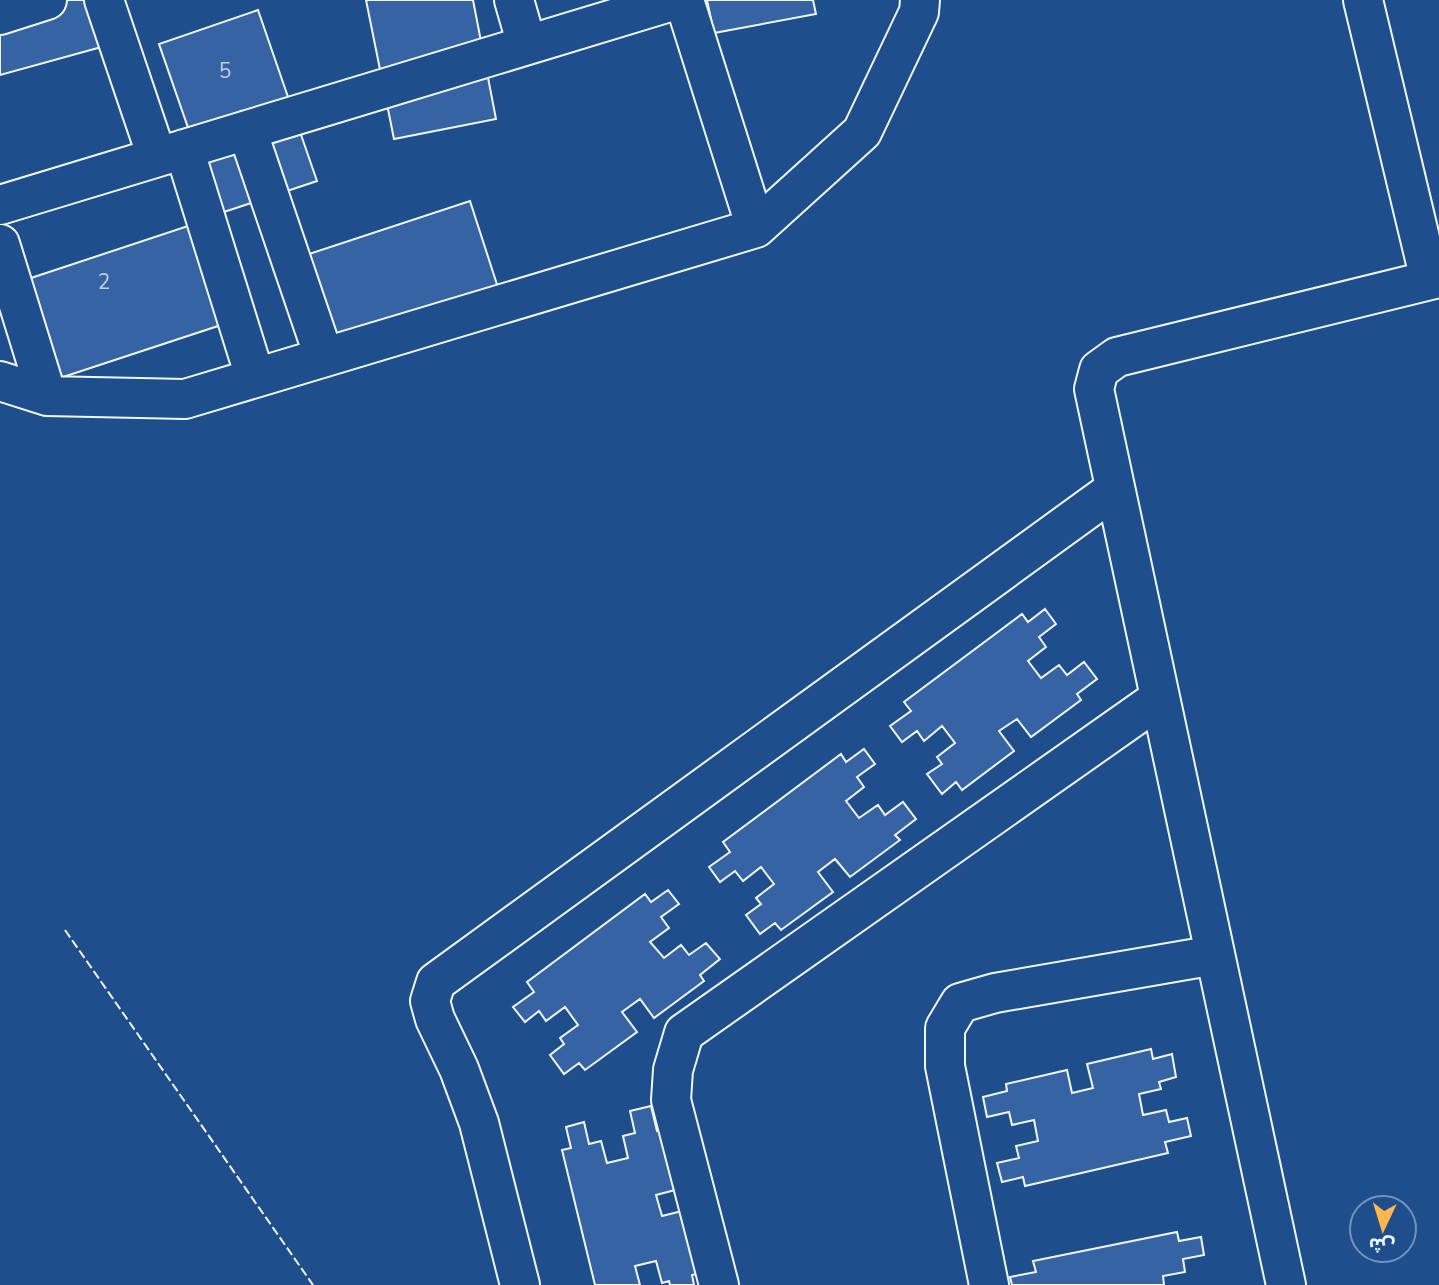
<svg xmlns="http://www.w3.org/2000/svg" width="1439" height="1285" font-family="'Nunito Sans','Noto Sans Arabic',sans-serif">
	<style>
		.building { fill: #3563a3; stroke: #f2f6ff; stroke-width: 2 }
		.lines { fill: none; stroke-linecap: round; stroke-linejoin: round }
		.minor-casing { stroke: #f2f6ff; stroke-width: 42 }
		.minor { stroke: #1f4e8c; stroke-width: 38 }
		.fence { stroke: #f2f6ff; stroke-width: 2; stroke-dasharray: 9 3.5; stroke-linecap: butt }
		.labels { text-anchor: middle; stroke-width: 5; stroke-linejoin: round; paint-order: stroke }
		.number-label { font-size: 21px; fill: #c3d1e8 }
	</style>
	<rect width="100%" height="100%" fill="#1f4e8c"/>
	<path class="building" d="M0 0H121L134 38 0 75Z
		M366 0H473L496 119 394 139Z
		M707 0H813L816 14 714 33Z
		M258 10 317 181 218 214 159 44Z
		M470 201 502 300 330 356 297 258Z
		M188 226 221 325 48 382 16 283Z
		M1045 609 1056 624 1039 637 1046 647 1028 661 1041 678 1059 665 1067 675 1084 662 1097 679 1077 694 1081 700 1031 737 1017 719 999 731 1014 751 962 790 956 782 942 794 927 774 942 764 937 757 955 743 942 726 924 741 917 731 902 742 890 726 911 711 904 702 1022 614 1028 622Z
		M864 749 875 764 857 777 864 787 846 801 859 818 878 805 885 815 903 802 916 819 895 835 900 840 850 877 835 859 818 872 833 892 781 930 775 923 760 934 746 915 761 904 756 898 774 884 761 867 743 881 735 871 720 882 709 867 730 852 723 842 841 754 846 762Z
		M668 890 679 904 661 917 669 928 650 942 664 958 681 945 689 955 706 943 720 959 700 975 704 981 654 1018 640 999 622 1012 637 1032 585 1070 579 1063 564 1074 550 1055 564 1044 560 1038 578 1025 565 1007 546 1021 539 1011 525 1022 513 1007 534 992 527 982 645 894 651 902Z
		M1151 1049 1153 1059 1172 1054 1176 1077 1159 1082 1161 1089 1139 1094 1143 1115 1166 1110 1169 1122 1187 1118 1191 1136 1165 1142 1168 1153 1025 1186 1023 1177 1002 1182 997 1163 1019 1158 1016 1146 1038 1141 1034 1120 1012 1125 1009 1112 987 1117 983 1097 1007 1091 1006 1084 1067 1070 1072 1093 1093 1088 1087 1064Z
		M651 1106 657 1131 664 1129 679 1189 656 1195 662 1216 686 1210 702 1273 692 1275 694 1285H670L669 1281 662 1283 656 1261 635 1266 640 1285H595L562 1150 571 1148 566 1127 584 1122 589 1144 601 1141 607 1163 628 1158 623 1136 635 1133 630 1111Z
		M1177 1232 1179 1241 1201 1237 1204 1255 1183 1259 1185 1272 1163 1276 1164 1285H1012L1010 1277 1036 1272 1033 1261Z"/>
	<g class="lines">
		<defs>
			<path id="minor" d="M104 0 157 157
				M514 0 527 45
				M684 0 756 228
				M1363 0 1430 280
				M0 15 47 0
				M247 130 324 357
				M184 149 255 377
				M0 205 676 0
				M0 244 47 396
				M0 381 47 396 185 399 756 228 862 132 919 12 920 0
				M520 1285 479 1123 459 1069 435 1019 430 1001 436 982 1115 489
				M719 1285 671 1100 673 1070 684 1033 1160 698
				M989 1285 945 1066V1028L960 1003 995 993 1215 955
				M1286 1285 1094 389 1099 370 1117 357 1439 278"/>
		</defs>
		<use href="#minor" class="minor-casing"/>
		<use href="#minor" class="minor"/>
		<path class="fence" d="M65 930 313 1285"/>
	</g>
	<g class="labels">
		<g class="number-label">
			<text x="225" y="78">5</text>
			<text x="104" y="289">2</text>
		</g>
	</g>
	<g transform="translate(1383 1229) rotate(184)"><circle r="33" fill="#1f4e8c" stroke="#7391ba" stroke-width="2"/>
	<path d="M0-5L12 26L0 18L-12 26Z" fill="#ffb74d"/>
	<text y="-10" font-size="19" font-weight="bold" text-anchor="middle" fill="#f2f6ff">ش</text>
	</g>
</svg>
